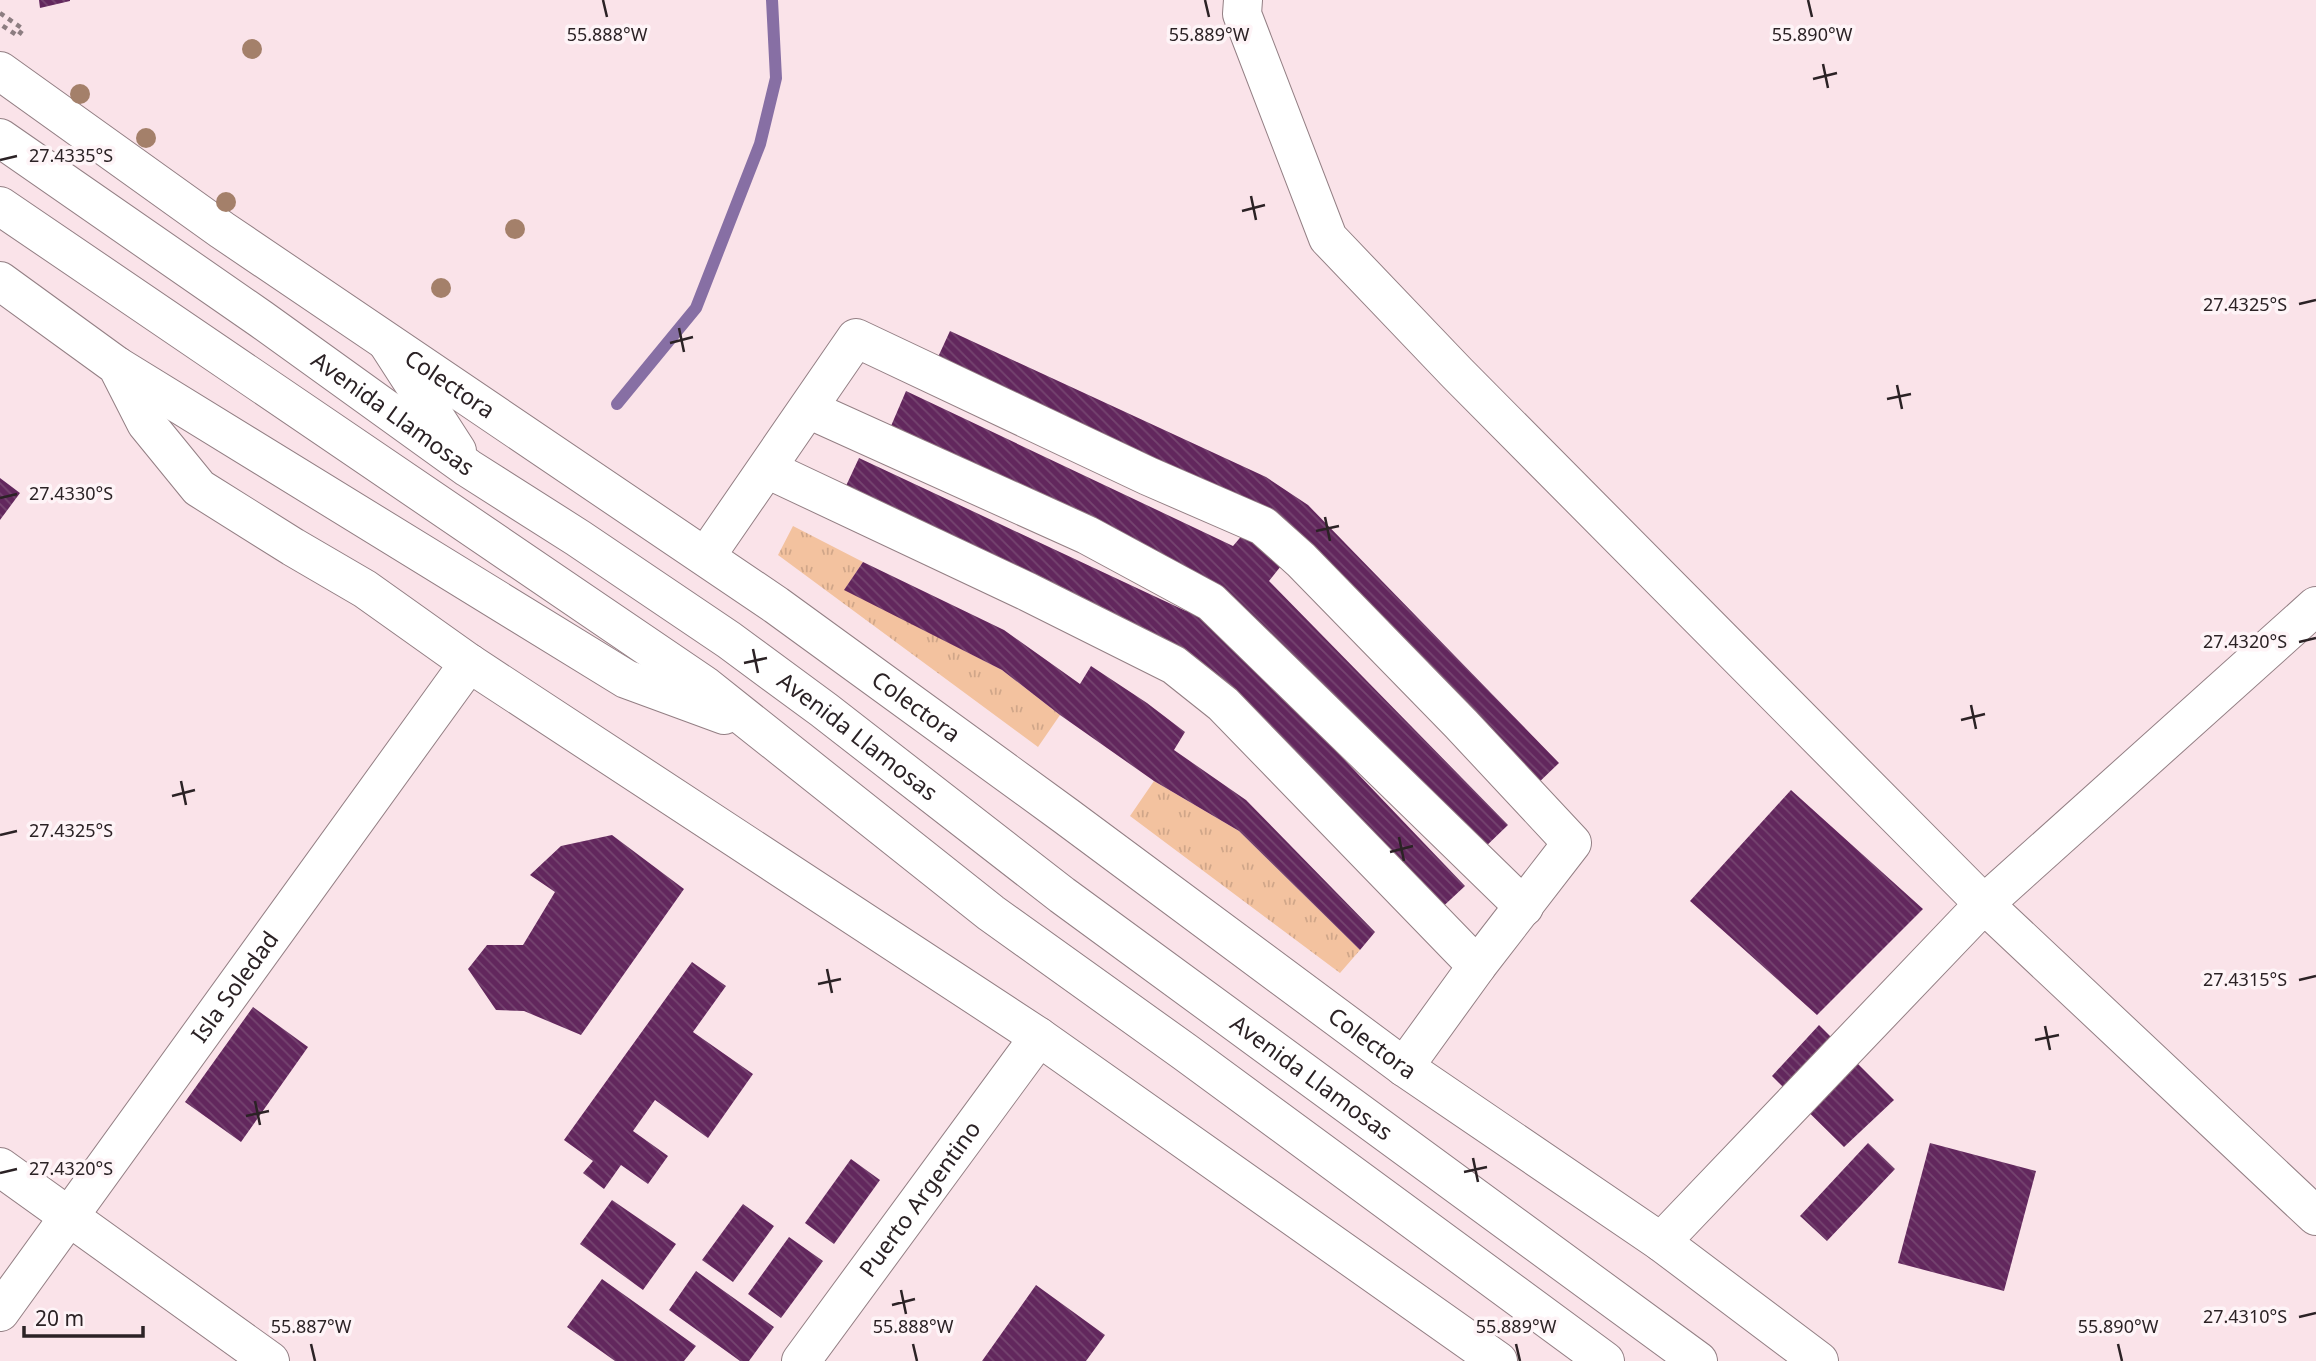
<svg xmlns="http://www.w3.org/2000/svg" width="2316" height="1361" font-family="'Noto Sans',sans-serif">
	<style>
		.grass { fill: url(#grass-tufts) }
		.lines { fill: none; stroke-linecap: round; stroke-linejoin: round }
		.stream { stroke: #876fa4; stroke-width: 12 }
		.building { fill: url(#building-back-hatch) }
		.minor-casing { stroke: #937f84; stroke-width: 40 }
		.highway-casing { stroke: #937f84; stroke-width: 40 }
		.path { stroke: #8c7d81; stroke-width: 4.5; stroke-dasharray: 5 5; stroke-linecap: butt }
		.minor { stroke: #fff; stroke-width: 38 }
		.highway { stroke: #fff; stroke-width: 38 }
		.tree { fill: #a4806a }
		.ticks { fill: none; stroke: #2b2225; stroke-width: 2.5 }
		.labels { text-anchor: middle; stroke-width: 7; stroke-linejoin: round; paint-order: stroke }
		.street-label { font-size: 23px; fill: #2b2225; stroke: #fef4f7 }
		.ticks-label { font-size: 18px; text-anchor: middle; fill: #2b2225; stroke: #fef4f7; stroke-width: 7; stroke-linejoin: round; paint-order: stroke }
	</style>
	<defs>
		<pattern id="grass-tufts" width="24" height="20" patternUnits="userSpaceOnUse" patternTransform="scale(1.75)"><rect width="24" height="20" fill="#f3c29f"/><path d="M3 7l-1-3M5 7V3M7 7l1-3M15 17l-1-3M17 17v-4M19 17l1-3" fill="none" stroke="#d0a689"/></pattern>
		<pattern id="building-back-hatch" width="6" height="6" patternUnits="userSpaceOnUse" patternTransform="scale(1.75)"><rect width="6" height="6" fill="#62275d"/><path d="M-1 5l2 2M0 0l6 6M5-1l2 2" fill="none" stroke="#754570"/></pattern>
	</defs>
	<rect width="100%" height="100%" fill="#fae3e9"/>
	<path class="grass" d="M793 526 863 562 845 589 1002 670 1060 715 1038 747 778 555Z
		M1154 781 1239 831 1360 950 1340 973 1130 816Z"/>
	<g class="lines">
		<path class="stream" d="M617 404 696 308 760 144 776 78 772 0"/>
	</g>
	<path class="building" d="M39 0H70V1L40 8Z
		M950 331 1266 477 1308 505 1559 763 1533 788 1296 547 1269 581 1508 825 1482 850 1229 639 1465 886 1436 913 1203 672 845 488 859 458 1186 611 1208 582 891 426 906 391 1233 546 1256 519 938 357Z
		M0 478 20 493 0 520Z
		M863 562 1004 630 1080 684 1091 666 1147 703 1185 732 1174 750 1246 800 1375 932 1360 950 1239 831 1154 781 1060 715 1002 670 844 590Z
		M1791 790 1923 909 1817 1015 1690 901Z
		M612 835 684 889 581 1035 524 1011 496 1010 468 969 487 945H523L555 892 530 875 561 846Z
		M692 962 726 986 693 1032 753 1074 708 1138 655 1100 633 1131 668 1156 648 1184 621 1165 604 1189 583 1173 593 1161 564 1140Z
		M253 1007 308 1047 241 1142 185 1102Z
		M1819 1025 1894 1100 1844 1147 1772 1076Z
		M1868 1143 1895 1169 1827 1241 1800 1216Z
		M1930 1143 2036 1171 2004 1291 1898 1263Z
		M851 1159 880 1180 834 1244 805 1223Z
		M612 1200 676 1244 643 1290 580 1244Z
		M743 1204 774 1226 733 1282 702 1260Z
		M789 1237 823 1261 781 1318 748 1294Z
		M696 1271 774 1327 749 1361H740L669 1310Z
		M602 1279 696 1346 684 1361H615L567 1327Z
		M1036 1285 1105 1335 1086 1361H982Z"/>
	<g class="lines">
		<defs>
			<g id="minor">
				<path d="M1243 0 1242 14 1328 238 1457 373 1984 904 2316 606"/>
				<path id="s1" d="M0 71 222 230 776 605 1066 816 1404 1067 1661 1242 1819 1361"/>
				<path d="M0 281 117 366 146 423 199 488 293 547 365 589 469 663 1039 1037 1498 1361"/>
				<path d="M808 409 1087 535 1211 602 1524 907"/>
				<path d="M767 469 1028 592 1174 665 1223 704 1477 966"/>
				<path d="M706 556 856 338 1148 476 1263 526 1301 560 1461 724 1572 843 1477 966 1404 1067"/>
				<path d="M0 1167 270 1361"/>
				<path d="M1661 1242 1984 904 2316 1216"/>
				<path id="s2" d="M0 1312 469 663"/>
				<path id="s3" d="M801 1361 1039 1037"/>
			</g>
			<g id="highway">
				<path id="s4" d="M0 138 261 319 468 468 578 538 729 640 824 710 1062 895 1698 1361"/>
				<path d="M0 206 704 685 991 913 1185 1052 1605 1361"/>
				<path d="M388 344 457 451"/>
				<path d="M117 366 626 679 724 715"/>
			</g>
		</defs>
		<use href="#minor" class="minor-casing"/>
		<use href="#highway" class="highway-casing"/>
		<path class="path" d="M0 13 23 29 18 36 0 24"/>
		<use href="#minor" class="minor"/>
		<use href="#highway" class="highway"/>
	</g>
	<g class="tree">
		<circle cx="252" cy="49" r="10"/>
		<circle cx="80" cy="94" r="10"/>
		<circle cx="146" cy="138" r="10"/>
		<circle cx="226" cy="202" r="10"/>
		<circle cx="515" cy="229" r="10"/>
		<circle cx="441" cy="288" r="10"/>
	</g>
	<path class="ticks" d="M603 0 607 17M1205 0 1209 17M1808 0 1812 17M1823 64 1828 88M1813 79 1837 73M0 160 17 156M1251 196 1256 220M1242 211 1265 205M2299 304 2316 300M679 328 684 352M670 343 693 337M1897 385 1902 409M1887 399 1911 394M0 498 17 494M1325 517 1330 541M1316 531 1339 526M2299 642 2316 638M753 649 758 673M744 663 767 658M1971 705 1976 729M1961 720 1985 714M181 781 186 805M172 796 195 790M0 835 17 831M1399 837 1404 861M1390 852 1413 846M827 969 832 993M2299 980 2316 976M818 984 841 979M2045 1026 2050 1050M2035 1040 2059 1035M255 1101 260 1125M246 1116 269 1111M1473 1158 1478 1182M1464 1172 1487 1167M0 1173 17 1169M901 1290 906 1314M892 1305 915 1299M2299 1317 2316 1313M311 1344 315 1361M913 1344 917 1361M1516 1344 1520 1361M2118 1344 2122 1361"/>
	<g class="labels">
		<g class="street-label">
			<text dy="8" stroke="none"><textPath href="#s1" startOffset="548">Colectora</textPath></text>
			<text dy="8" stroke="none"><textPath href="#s4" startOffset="480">Avenida Llamosas</textPath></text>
			<text dy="8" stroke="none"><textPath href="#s1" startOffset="1115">Colectora</textPath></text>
			<text dy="8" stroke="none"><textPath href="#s4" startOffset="1046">Avenida Llamosas</textPath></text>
			<text dy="8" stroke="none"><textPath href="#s2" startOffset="401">Isla Soledad</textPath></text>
			<text dy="8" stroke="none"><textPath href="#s1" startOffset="1682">Colectora</textPath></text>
			<text dy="8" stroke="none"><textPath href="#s4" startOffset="1614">Avenida Llamosas</textPath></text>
			<text dy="8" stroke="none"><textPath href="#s3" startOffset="201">Puerto Argentino</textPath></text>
		</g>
	</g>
	<g class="ticks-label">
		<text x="607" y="41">55.888°W</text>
		<text x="1209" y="41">55.889°W</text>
		<text x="1812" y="41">55.890°W</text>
		<text x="71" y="162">27.4335°S</text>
		<text x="2245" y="311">27.4325°S</text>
		<text x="71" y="500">27.4330°S</text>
		<text x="2245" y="648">27.4320°S</text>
		<text x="71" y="837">27.4325°S</text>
		<text x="2245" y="986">27.4315°S</text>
		<text x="71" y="1175">27.4320°S</text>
		<text x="2245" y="1323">27.4310°S</text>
		<text x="311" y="1333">55.887°W</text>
		<text x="913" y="1333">55.888°W</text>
		<text x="1516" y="1333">55.889°W</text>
		<text x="2118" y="1333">55.890°W</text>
	</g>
	<path d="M24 1326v10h119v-10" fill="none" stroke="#2b2225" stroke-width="3.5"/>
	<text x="35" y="1326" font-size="21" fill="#2b2225" stroke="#fef4f7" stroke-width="5" paint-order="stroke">20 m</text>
</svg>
